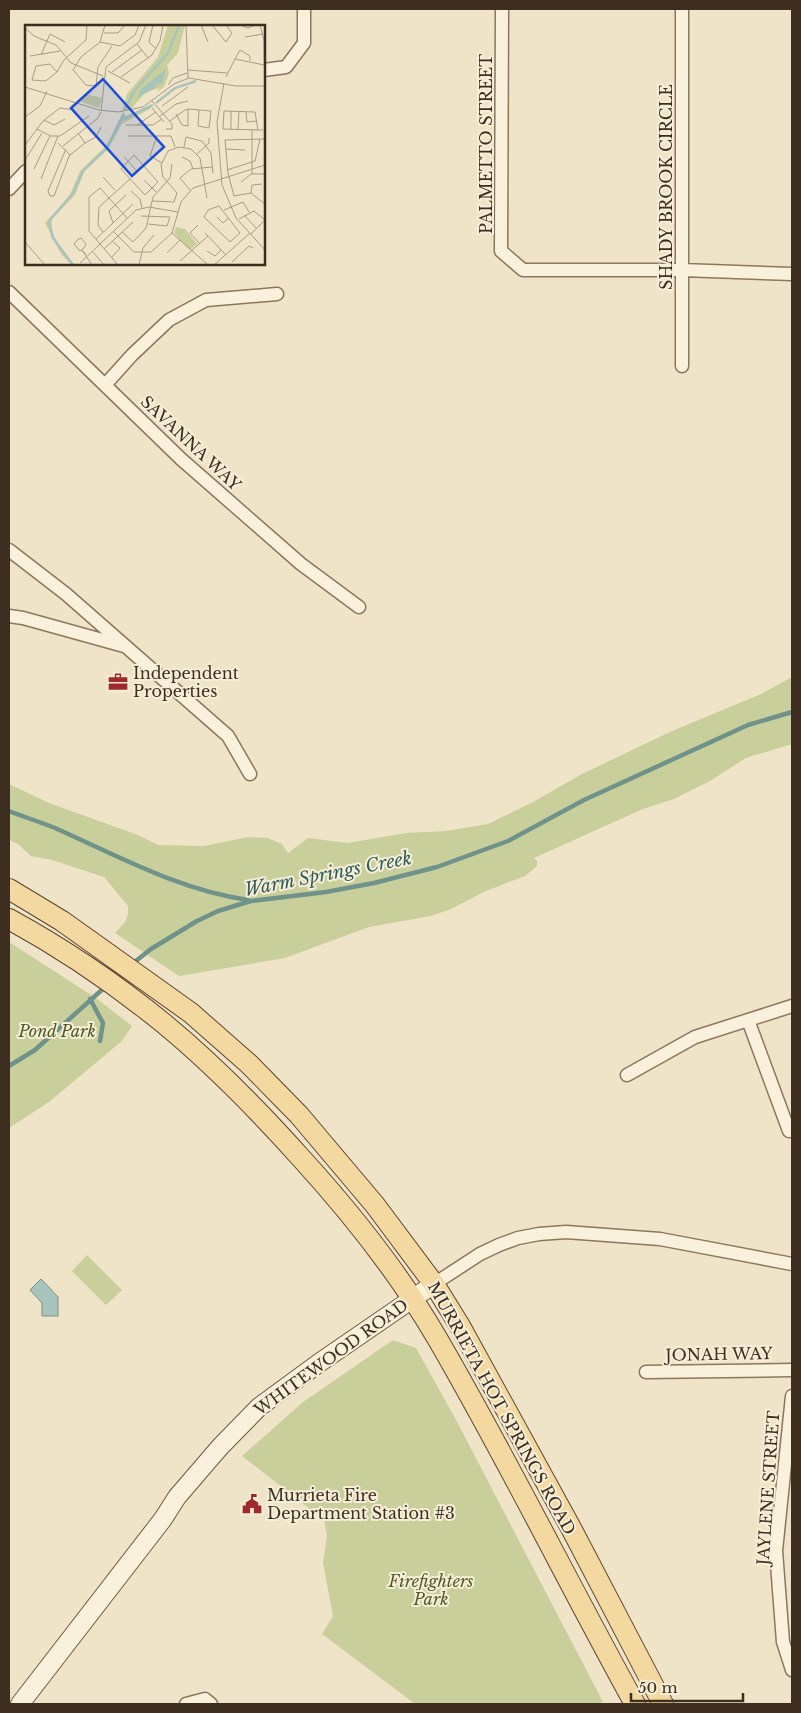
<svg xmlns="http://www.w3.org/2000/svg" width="801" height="1713" font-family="'Libre Baskerville',serif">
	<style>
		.green { fill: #c9cf9b }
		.water { fill: #a9c4bc; stroke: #6f938a }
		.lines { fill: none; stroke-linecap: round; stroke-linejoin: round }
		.stream { stroke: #6f938a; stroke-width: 4.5 }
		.minor-casing { stroke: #8d765c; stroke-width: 15 }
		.secondary-casing { stroke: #6f573f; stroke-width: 20 }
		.primary-casing { stroke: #5b4430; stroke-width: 22 }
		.minor { stroke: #faf1dc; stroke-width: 12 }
		.secondary { stroke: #faf1dc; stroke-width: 18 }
		.primary { stroke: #f3d9a0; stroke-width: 20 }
		.labels { text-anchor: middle; stroke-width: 4; stroke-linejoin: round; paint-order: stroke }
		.street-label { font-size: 16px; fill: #3d2e20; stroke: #f7eed8 }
		.poi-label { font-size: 16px; fill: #3d2e20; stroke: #f7eed8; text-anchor: start }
		.park-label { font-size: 16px; font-style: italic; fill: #4d5a26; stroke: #f7eed8 }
		.water-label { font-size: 18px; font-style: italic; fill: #2f5d5a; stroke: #f7eed8 }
		.inset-river { fill: none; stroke: #a9c4bc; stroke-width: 2.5 }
		.inset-road { fill: none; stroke: #a89b85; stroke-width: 1 }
		.view { fill: #1d4ed8; fill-opacity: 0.15; stroke: #1d4ed8; stroke-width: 2.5 }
		.inset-edge { fill: none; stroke: #3d2e20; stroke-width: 2.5 }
	</style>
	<rect width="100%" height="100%" fill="#f0e4c8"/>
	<path class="green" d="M792 677V744L746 758 710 781 674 799 643 809 534 858 537 861V866L525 876 486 891 451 909 431 916 369 927 285 958 179 976 115 933 125 922 128 914V906L104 877 52 860 31 856 18 844 9 840V784L49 803 138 835 158 845 204 846 248 837 268 838 282 844 288 853 308 838 348 843 406 833 446 831 488 824 533 802 582 774 672 731 761 694Z
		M9 942 96 998 132 1026 122 1041 49 1102 9 1128Z
		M87 1255 122 1290 106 1305 72 1271Z
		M393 1340 416 1348 454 1416 603 1702 594 1704H415L322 1634 333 1616 323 1563 327 1536 324 1520 242 1456 303 1402Z"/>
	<path class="water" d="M41 1279 58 1297V1316H42V1303L30 1290Z"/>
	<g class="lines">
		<path class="stream" d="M9 811C24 817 40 822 55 828 118 856 179 890 248 900
			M132 964 151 949 197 921 218 911 251 901 326 892 374 883 437 867 508 841 584 800 748 725 792 712
			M90 999 103 1023 100 1041
			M9 1066 35 1050 105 987"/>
		<defs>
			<path id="minor" d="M502 9 501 251 523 270H682L792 274
				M264 70 286 67 304 43V9
				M9 189 26 171
				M9 292 181 459 301 564 359 607
				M682 366V9
				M105 385 132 355 169 320 206 300 277 294
				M9 550 66 594 228 736 250 774
				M9 616 23 618 124 646
				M748 1020 789 1131
				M627 1075 695 1037 792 1006
				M434 1284 480 1254 499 1245 518 1238 539 1234 566 1232 660 1239 792 1264
				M646 1372 792 1370
				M792 1396 776 1551 783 1642 792 1670
				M186 1704 205 1699 211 1704"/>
			<path id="secondary" d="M20 1704 163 1519 177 1497 220 1447 259 1407 319 1363 434 1284"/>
			<path id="primary" d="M9 889 62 921 191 1013 249 1064 299 1115 375 1205 434 1284 460 1326 571 1528 663 1704
				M9 919C62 948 114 983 162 1022 212 1063 258 1110 301 1158 352 1214 399 1273 437 1338 507 1458 568 1583 635 1704"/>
		</defs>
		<use href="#minor" class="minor-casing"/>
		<use href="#secondary" class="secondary-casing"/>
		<use href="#primary" class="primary-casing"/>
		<use href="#minor" class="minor"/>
		<use href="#secondary" class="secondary"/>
		<use href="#primary" class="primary"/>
	</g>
	<defs>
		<symbol id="office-bare" viewBox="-9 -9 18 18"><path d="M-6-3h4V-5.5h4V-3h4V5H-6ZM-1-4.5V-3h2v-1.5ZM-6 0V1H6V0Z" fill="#9e2a2b" stroke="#f7eed8" stroke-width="2.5" paint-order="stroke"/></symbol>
		<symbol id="civic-bare" viewBox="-9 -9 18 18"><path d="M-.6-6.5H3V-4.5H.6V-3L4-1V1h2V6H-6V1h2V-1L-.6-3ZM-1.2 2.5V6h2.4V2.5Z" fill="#9e2a2b" stroke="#f7eed8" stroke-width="2.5" paint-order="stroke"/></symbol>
	</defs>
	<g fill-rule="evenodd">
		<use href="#office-bare" x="104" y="668" width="28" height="28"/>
		<use href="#civic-bare" x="238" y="1490" width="28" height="28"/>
	</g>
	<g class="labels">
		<g class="street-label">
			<text transform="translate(486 144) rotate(-90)" y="6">PALMETTO STREET</text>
			<text transform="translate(666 187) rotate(-90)" y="6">SHADY BROOK CIRCLE</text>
			<text transform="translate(191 443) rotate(43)" y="6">SAVANNA WAY</text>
			<text transform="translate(719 1354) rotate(-1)" y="6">JONAH WAY</text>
			<text transform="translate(331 1357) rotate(-36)" y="6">WHITEWOOD ROAD</text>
			<text transform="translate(502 1408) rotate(61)" y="6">MURRIETA HOT SPRINGS ROAD</text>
			<text transform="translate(768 1488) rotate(-86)" y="6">JAYLENE STREET</text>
		</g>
		<g class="poi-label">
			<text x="133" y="679">Independent<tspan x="133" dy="18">Properties</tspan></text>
			<text x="267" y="1501">Murrieta Fire<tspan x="267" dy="18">Department Station #3</tspan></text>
		</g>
		<g class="park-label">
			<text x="57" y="1037">Pond Park</text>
			<text x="431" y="1587">Firefighters<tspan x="431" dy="18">Park</tspan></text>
		</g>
		<g class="water-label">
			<text transform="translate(328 874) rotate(-11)" y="6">Warm Springs Creek</text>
		</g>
	</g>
	<g transform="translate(25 25)">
		<rect width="240" height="240" fill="#f0e4c8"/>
		<path d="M143 0H160L153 28 142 40 144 48 139 62 130 68 135 63 121 67 107 83 97 86 102 69 133 32ZM61 69 77 73 74 83 54 76ZM127 80 125 84 97 99 83 124 60 145 50 170 27 194 26 206 36 225 50 240H47L36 229 20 198 44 172 55 146 81 121 97 90 104 91ZM151 202 160 204 172 219 165 225 149 208Z" fill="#c9cf9b"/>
		<path d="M141 44 137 59H131L130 63 112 73 116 64Z" fill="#a9c4bc"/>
		<path class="inset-river" d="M131 78 150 63 171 56M100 84 110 65 143 28 154 0M98 94 128 80M48 240 28 213 24 196 48 168 58 146 82 123 99 88"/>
		<path class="inset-road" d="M80 0 75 17 56 32 48 45 61 60 71 61 73 42 87 21M128 0 124 17 131 24M161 0 163 53M176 0 183 17M187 0 201 17 207 8 201 0M215 0 223 3 230 0M235 0 239 15 240 68M0 3 9 11 31 20 46 38 78 51M79 8H93L100 0M220 12 238 9M75 17 95 21 110 10 114 0M112 19 123 33M16 30 25 9 40 17M5 31 35 26M210 34 215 25 225 31V36M163 45 202 48M83 46 105 58M32 47 25 39 11 41 7 55 20 56 22 55 32 47 33 45 39 35 61 15 62 0M87 47 117 25M96 52 127 30 135 16 138 0M201 52 210 34 239 40M199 58 192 97 197 160 211 193 240 225M143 60 148 53 162 48M0 62 74 85 93 87 118 82 149 59 164 53 211 61H240M127 76 147 99V104H141M137 81 163 62M127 83 139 97M76 86 81 42 114 17 121 0M221 87 222 97 232 96M151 89 157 100 163 101V84M0 92 15 81 22 66M134 92 151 79 163 76M19 95 29 100 40 94M145 96 160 85 163 84 186 86 184 103 173 101 174 85M101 100H128L137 94M112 100 131 87M12 104 26 111H35L64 91M206 104V86M213 104 214 86M227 105V149M233 105 230 87 199 86 198 104 233 105H238M103 111H146L150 122M132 111 125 131 137 138M240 114 200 115 203 148 209 171 226 168 240 179M33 118 45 130 60 118 53 108M60 118 71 112 76 102M0 120 18 96 35 83 49 85 62 100M38 121 73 93 76 87M159 122 161 112 177 116 186 128 188 148M41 124 23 166 25 171H29L45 129M201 124 220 125M172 129 184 118V113M109 130 133 157 120 170 96 144ZM99 132 112 146M157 132 165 136 168 144M0 135 17 108M9 144 25 111M202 145 230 136 235 114M78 152 90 165M16 154 33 111M119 155 131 167M216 157 226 149H240M165 165 155 153 166 144 187 142M106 166 115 174 117 183M226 168 227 160 237 159M127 176 149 177 152 168 138 152 136 140 143 126 154 122 166 124 175 133 182 173M194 181 215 208 205 217 179 192 183 185ZM199 185 218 177 224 187M219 190 231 203M116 191 145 192 142 201 123 199M192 192 198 198 204 193M214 194 229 186 240 195M88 198 84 186 101 170M173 200 165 208 174 218M88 206 109 227H126L147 208 156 177 168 163 240 140M78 207 73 200 74 182 105 154M97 207 108 217 121 203 128 172 145 153 147 139M147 208 183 240M180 208 201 230M226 209 240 195M71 214 108 179M52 215 49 219 55 226 59 223M52 215 56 213 61 219 59 223M0 217 20 240M79 224 108 197M182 226 190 231 196 225M68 227 79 240M142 228 155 215M61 230 57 225 67 240M87 232 95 223 87 216M155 236 183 211M207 237 224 221 228 223M55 238 111 185 124 182 153 187M93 240 64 206V172L75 163 102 193M114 240 118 223 129 210M189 240 225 208"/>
		<path class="view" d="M78 54 139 122 107 151 46 83Z"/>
		<rect width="240" height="240" class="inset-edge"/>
	</g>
	<rect width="801" height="1713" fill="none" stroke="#3d2e20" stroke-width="20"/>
	<path d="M631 1693v8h112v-8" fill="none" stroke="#3d2e20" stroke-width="2.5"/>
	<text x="638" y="1693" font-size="15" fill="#3d2e20" stroke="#f7eed8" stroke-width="4" paint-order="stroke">50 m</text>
</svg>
